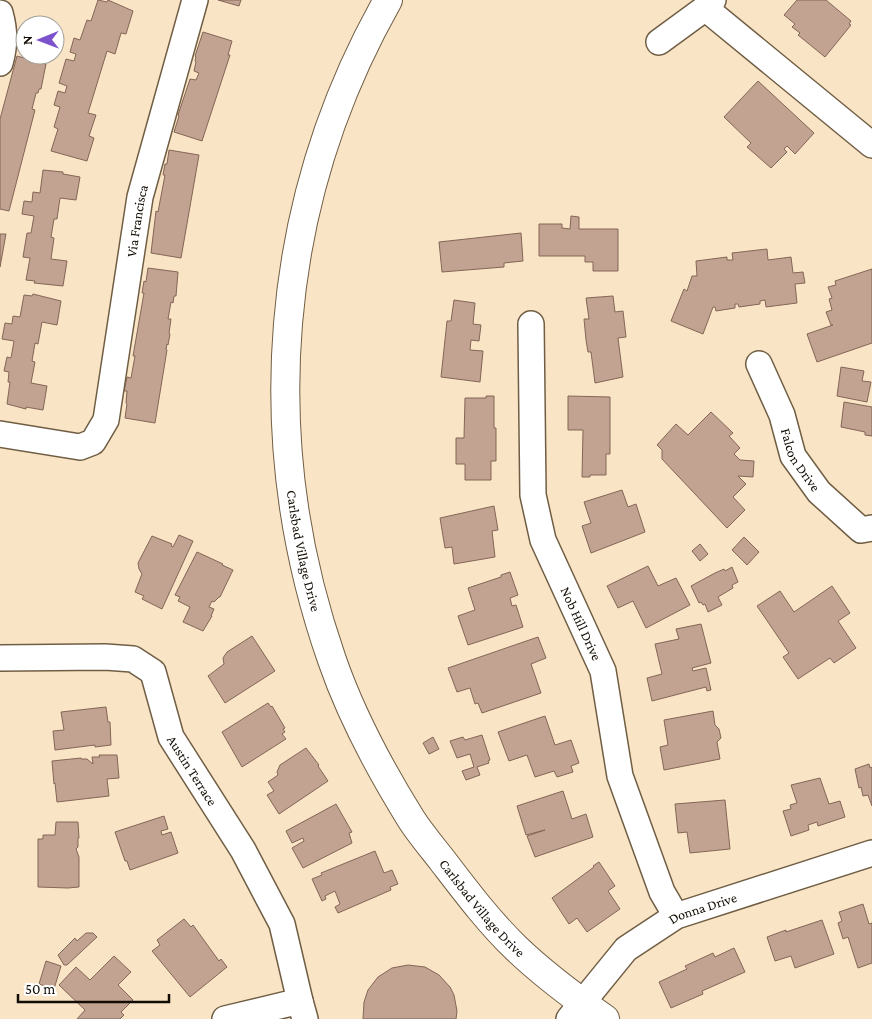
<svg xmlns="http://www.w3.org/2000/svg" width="872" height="1019" font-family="'Crimson Pro',serif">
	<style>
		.building { fill: #c2a291; stroke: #846656 }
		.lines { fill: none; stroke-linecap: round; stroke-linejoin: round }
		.minor-casing { stroke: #705e44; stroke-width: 28 }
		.major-casing { stroke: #705e44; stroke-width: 30 }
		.minor { stroke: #fff; stroke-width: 25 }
		.major { stroke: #fff; stroke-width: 28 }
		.labels { text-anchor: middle; stroke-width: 4; stroke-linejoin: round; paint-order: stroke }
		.street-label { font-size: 14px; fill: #120c03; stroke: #fff }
	</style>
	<rect width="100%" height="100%" fill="#f9e4c6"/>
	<path class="building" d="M98 0 107 2 108 0 133 11 126 34 121 33 115 54 107 51 88 113 96 115 89 136 94 138 87 161 51 151 58 129 54 127 60 107 54 105 58 91 65 93 67 86 59 83 66 59 74 61 76 54 70 52 74 38 80 40 87 20 91 21Z
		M218 0H241L239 6Z
		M797 0H826L851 21 849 24 851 25 825 57 798 35 800 33 792 27 795 24 784 15Z
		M203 32 232 41 228 55H230L202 141 174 132 179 116 178 115 190 79 196 80 199 73 194 71 196 62 195 61 196 57 195 56Z
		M17 56 46 64 41 89H39L38 93H36L32 109 35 110 9 211 0 209V119Z
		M758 81 814 133 795 154 787 146 784 149 787 152 771 168 747 147 751 143 724 117Z
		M169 150 199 155 181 258 151 253 156 211 158 212 165 175H163L165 164H167Z
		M43 170 63 172V174L80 177 76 200 60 198 57 219H54L51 237 54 238 51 259 67 261 63 286 34 283 35 281 26 280 30 258 23 257 27 233H31L34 216 22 214 24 201 32 202 33 192 40 193Z
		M571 216 579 217V229H618V271H593V262H585V256H539V224H562V228L570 229Z
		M521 233 523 261 504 263V267L442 272 439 242Z
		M0 234H6L0 267Z
		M767 249 768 260 791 257 793 273 803 272 805 283 795 284 797 303 766 307 765 300 760 301V304L739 307 738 304H735V308L716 311 715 307H713L703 334 671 321 684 289 687 291 692 276H697L696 261 727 257V260H733L732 253Z
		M148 268 178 272 176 296H174L173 303 171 302 168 319H171L169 333 170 334 168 345 167 344 166 350H167L155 423 125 418 127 404 126 403 127 391H124L127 377 131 378 135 356H133L144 293H142L144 281 146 282Z
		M872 269V343L817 362 807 334 833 325H831L826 312 832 310 829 299 832 298 828 287 836 285 835 281Z
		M33 294 61 301 57 325 42 322 38 344 35 343 32 361 35 362 31 383 47 386 43 410 26 407V409L7 404 10 382H8L9 372 4 371 7 357 11 358 14 341 2 339 5 323 12 324 13 316 20 317 24 295 32 296Z
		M613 296 615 312 623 311 626 337 618 338 623 377 595 383 591 352H588L586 340 584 319H589L586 298Z
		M454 300 475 303 473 324 481 325 479 341 471 340 470 350 483 351 480 382 441 377 447 321H451Z
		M841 367 864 371 862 381 871 382 867 402 837 396Z
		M486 396H494V428H496V461H491V480H465V464H456V438H464L465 398H486Z
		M568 396 610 397V454H606V475H590V477H582L583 430H568Z
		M844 402 872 407V436L865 435V432L841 427Z
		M711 412 733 433 729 436 740 448 734 454 740 460 754 461 753 477 738 476 746 484 733 497 745 510 727 528 662 459V450L657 445 676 424 688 435Z
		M622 490 628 507 636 504 645 532 591 553 582 526 591 523 584 502Z
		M494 506 498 530 492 531 495 557 454 564 452 547 445 548 440 518Z
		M179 535 193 541 162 609 142 599 144 596 135 592 142 574 139 569 138 563 152 536 172 544 171 546 173 547Z
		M744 537 759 552 747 565 732 550Z
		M700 544 708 554 700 561 692 551Z
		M197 552 223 564 222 565 233 570 220 597H219L214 602 212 601 209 607 214 609 211 616H212L203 631 183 622 190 607 178 601 180 597 175 595Z
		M648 566 658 586 676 578 690 605 646 628 633 601 618 608 607 586Z
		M732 567 738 582 732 585 733 588 718 597 722 605 708 612 705 604 703 605 701 602 699 603 691 586 715 573 724 569 725 571Z
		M510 572 518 595 510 598 512 606 516 605 523 627 468 645 458 616 475 610 468 588 501 577V575Z
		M832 586 850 613 838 621 856 648 834 663 830 658 798 679 783 657 789 653 757 606 780 591 794 612Z
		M701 624 711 663 692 668 693 671 706 668 711 690 707 691 706 687 652 701 647 678 662 674 655 644 679 639 676 629Z
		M252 636 275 671 225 703 208 676 224 664 223 658 227 652Z
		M538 637 546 658 531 664 541 693 482 713 478 703 475 704 470 688 457 692 448 668Z
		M268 703 271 707 272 706 285 728 283 729 285 732 282 734 286 739 242 767 222 732Z
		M106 707 108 722H110L111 745 95 747V745L55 750 53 731 64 730 61 712Z
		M713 711 715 725 719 729 721 738 717 742 720 759 664 770 660 747 668 745 664 720Z
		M545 716 555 745 571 740 579 763 571 766 573 772 557 777 554 771 535 777 527 755 509 761 498 732Z
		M482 735 490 760 488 761 489 763 477 767 480 775 466 780 462 771 474 767 470 754 457 758 450 741 463 737 465 740Z
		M433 737 439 749 429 754 423 743Z
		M306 748 319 765 318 766 328 781 279 814 267 795 274 791 268 782 278 775 277 772 280 765Z
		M99 755H117L119 778 107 779 109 796 57 802 55 783 54 784 52 761 81 758V759H87L93 764 92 757H100Z
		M869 764 870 768 872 767V806L868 795 863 796 861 787 859 788 855 769Z
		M820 778 829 804 840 801 845 817 818 826 817 822 808 825 809 830 791 836 783 811 791 809 790 805 797 803 791 785Z
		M563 791 572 819 586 814 593 837 535 857 527 836 545 830 526 835 517 806Z
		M725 800 730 849 690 853 687 832 678 833 675 804Z
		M336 804 352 832 349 833 352 843 303 868 292 848 304 841 303 838 292 843 286 831Z
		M164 816 168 829 161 831 162 835 171 832 178 853 130 870 127 861H125L115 832Z
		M56 822H78L79 838H78V847L76 849 79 857V887L68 888 38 887V839H43V835H55Z
		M375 851 384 873 392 870 398 884 390 887 391 890 338 913 335 907 340 904 335 891 325 896 326 899 322 901 312 879 322 875 321 873Z
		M599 862 615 886 608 891 620 909 587 932 577 918 569 924 552 898 594 867 593 866Z
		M863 904 869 924 872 923V963L858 968 848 937 843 939 838 923 842 921 839 912Z
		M184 919 191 927 193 925 219 961 221 959 227 967 190 997 152 951 160 945 157 940Z
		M822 920 834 954 795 968 791 956 775 961 767 937 786 930V932Z
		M86 933H93L97 937 67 965H64L58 955 75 938 77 941Z
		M734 948 745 972 702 991 703 994 671 1008 659 982 687 969 685 966 713 953 715 957Z
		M114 956 131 972 118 985 133 1000 121 1012 124 1015 120 1019H77L85 1010 59 985 76 967 90 980Z
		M46 961 61 966 54 989 39 984Z
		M408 965 425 967 439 975 450 987 454 995 457 1011 456 1019H363L364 1002 368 990 378 977 392 968Z"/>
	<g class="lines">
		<defs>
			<g id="minor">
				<path d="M705 8 872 145"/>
				<path d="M0 13C5 31 5 45 0 63"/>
				<path d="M659 42 711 4 713 0"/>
				<path id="s1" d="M531 324 533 495 543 540 603 671 620 776 662 892 676 916"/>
				<path id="s2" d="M759 364 782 415 793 456 819 492 861 530 872 528"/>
				<path id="s3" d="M0 434 80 447 93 442 106 420 140 197 195 0"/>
				<path id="s4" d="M0 658 105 657 133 659 153 672 171 737 243 850 282 924 300 1001"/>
				<path d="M225 1019 300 1001 305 1019"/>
				<path id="s5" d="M569 1019 626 949 676 916 872 853"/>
			</g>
			<g id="major">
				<path id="s6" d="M388 0C273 203 255 440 332 660 351 715 380 769 411 819 420 833 431 846 442 860 465 890 488 921 516 948 543 974 574 997 605 1019"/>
			</g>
		</defs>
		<use href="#minor" class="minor-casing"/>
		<use href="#major" class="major-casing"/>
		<use href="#minor" class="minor"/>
		<use href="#major" class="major"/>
	</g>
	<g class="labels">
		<g class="street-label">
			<text dy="5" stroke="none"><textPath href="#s3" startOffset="322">Via Francisca</textPath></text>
			<text dy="5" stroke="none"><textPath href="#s2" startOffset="105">Falcon Drive</textPath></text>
			<text dy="5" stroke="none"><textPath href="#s6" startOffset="570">Carlsbad Village Drive</textPath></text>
			<text dy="5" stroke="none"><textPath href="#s1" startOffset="309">Nob Hill Drive</textPath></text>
			<text dy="5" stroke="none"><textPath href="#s4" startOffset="264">Austin Terrace</textPath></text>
			<text dy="5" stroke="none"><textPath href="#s6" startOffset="975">Carlsbad Village Drive</textPath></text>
			<text dy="5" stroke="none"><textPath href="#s5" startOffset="178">Donna Drive</textPath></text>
		</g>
	</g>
	<g transform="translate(40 40) rotate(269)"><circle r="24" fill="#ffffff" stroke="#a09e9a"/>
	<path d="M0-4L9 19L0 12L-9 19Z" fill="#7c53cc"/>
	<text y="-8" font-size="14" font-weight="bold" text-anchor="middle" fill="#120c03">N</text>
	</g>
	<path d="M18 994v8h151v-8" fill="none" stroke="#120c03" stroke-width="2.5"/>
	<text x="25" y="994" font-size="15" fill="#120c03" stroke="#ffffff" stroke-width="4" paint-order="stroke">50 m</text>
</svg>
